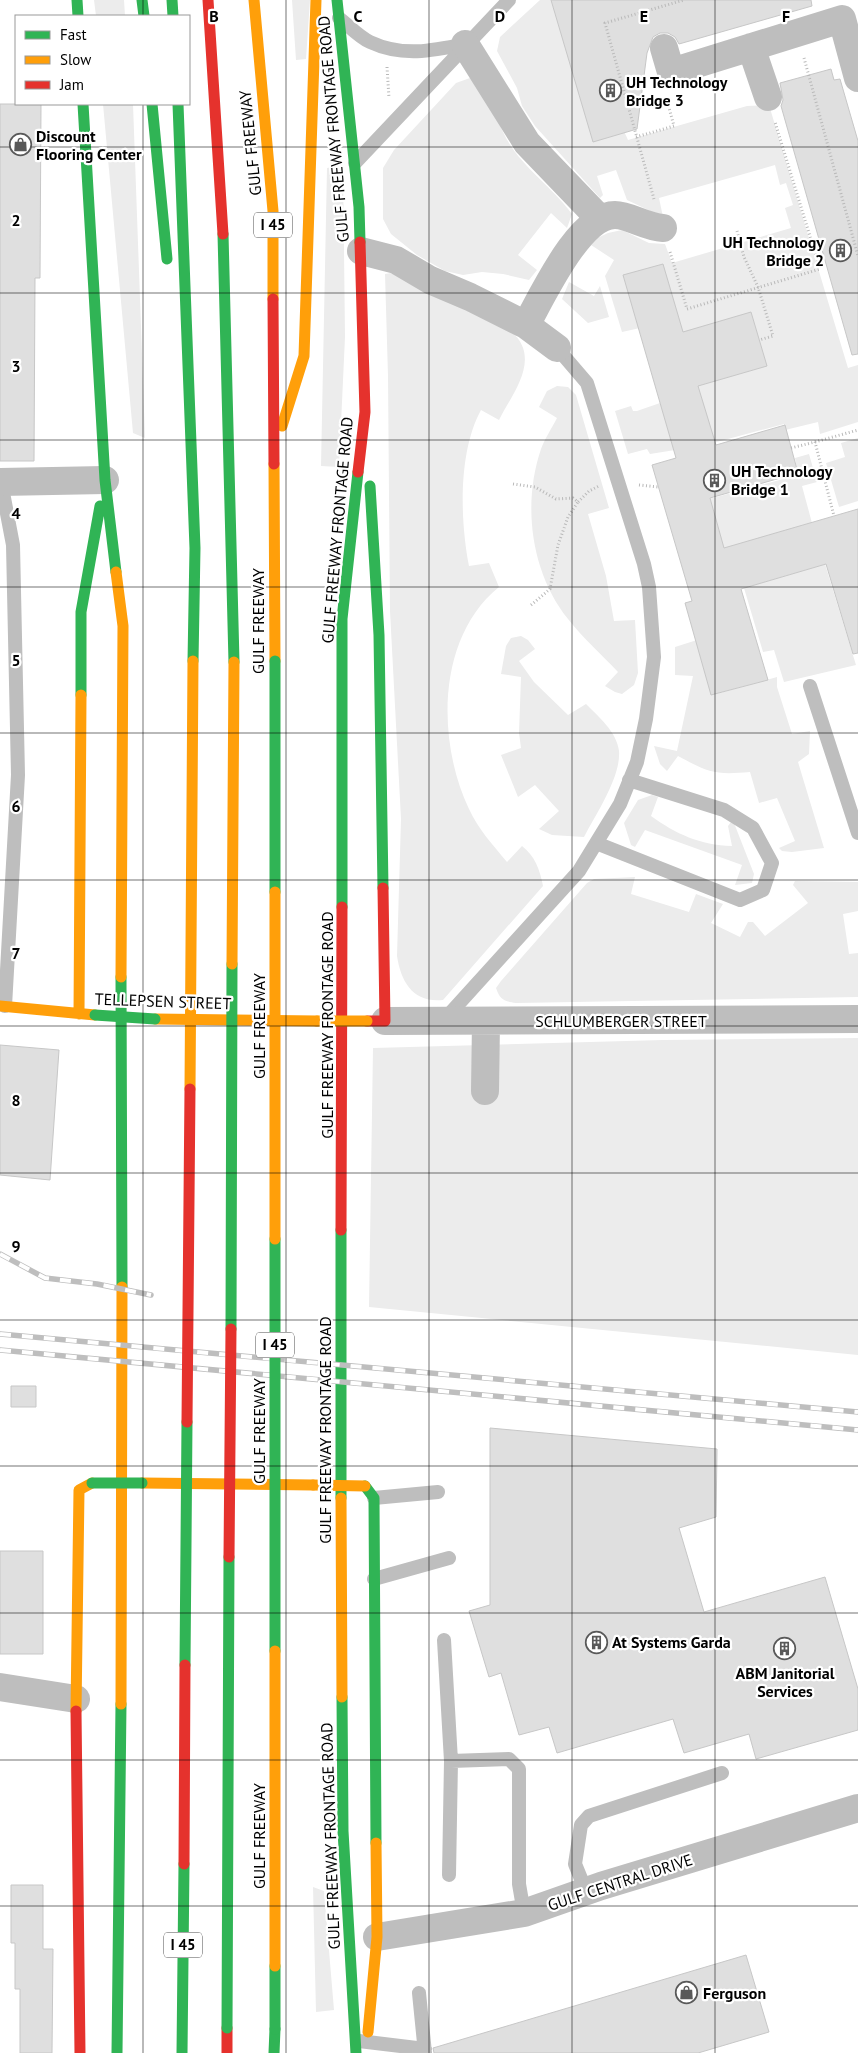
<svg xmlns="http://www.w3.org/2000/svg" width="858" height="2053" font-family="'PT Sans',sans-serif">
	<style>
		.green { fill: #ececec }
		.building { fill: #dfdfdf; stroke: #c7c7c7 }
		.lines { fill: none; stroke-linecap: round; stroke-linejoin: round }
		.path { stroke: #b9b9b9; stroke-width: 3; stroke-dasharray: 1 2.5; stroke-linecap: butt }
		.lane { stroke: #bebebe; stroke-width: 14 }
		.street { stroke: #bebebe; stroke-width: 28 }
		.fast { stroke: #30b455; stroke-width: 11 }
		.slow { stroke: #ff9f0a; stroke-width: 11 }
		.jam { stroke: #e5322d; stroke-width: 11 }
		.rail-casing { stroke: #bebebe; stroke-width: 5.5 }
		.rail { stroke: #fff; stroke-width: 4; stroke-dasharray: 11; stroke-linecap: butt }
		.fast-bridge { stroke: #30b455; stroke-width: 11 }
		.slow-bridge { stroke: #ff9f0a; stroke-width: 11 }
		.jam-bridge { stroke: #e5322d; stroke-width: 11 }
		.grid { fill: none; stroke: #000; stroke-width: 1; stroke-opacity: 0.55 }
		.labels { text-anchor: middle; stroke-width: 4.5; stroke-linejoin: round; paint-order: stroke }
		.shield { fill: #fff; stroke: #4c4c4c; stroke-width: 1 }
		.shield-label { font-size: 15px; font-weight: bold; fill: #000 }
		.poi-label { font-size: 16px; font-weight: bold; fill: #000; stroke: #fff; text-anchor: start }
		.street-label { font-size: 16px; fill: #000; stroke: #fff }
		.grid-label { font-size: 16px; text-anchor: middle; font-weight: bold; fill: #000; stroke: #fff; stroke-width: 4.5; stroke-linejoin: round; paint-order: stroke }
	</style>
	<rect width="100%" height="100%" fill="#fff"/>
	<path class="green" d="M94 0H124L125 16H96Z
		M292 0H310L306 59 296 60Z
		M540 0H564L628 140 747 106 769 105 848 368 858 365V422L820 434 818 422 785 430 784 424 713 443 680 334 640 328 622 332 605 276 614 260 591 245 595 239 608 233 622 230 649 243 665 244 672 263 791 228 785 208 793 205 786 183 780 185 775 165 659 198 663 217 627 200 616 170 597 176 603 195 600 198 535 126 522 106 517 88 497 51 500 37Z
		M470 78C496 96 491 105 503 132 518 165 551 185 572 214L567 228 551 213 518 255 537 270 529 280 503 274 482 272 463 275 445 271 417 255 391 234 383 219V168L394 150 456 83Z
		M103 104H133L145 438 133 433Z
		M343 165 345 337 339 467 321 466 327 168Z
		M391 273 512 332C542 359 512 394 499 420L481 410C458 452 460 520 469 566L489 563 499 587C436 638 437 742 469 809 478 829 493 845 507 862L522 846C535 856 540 870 543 886L443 1000C413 1003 401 982 397 956L401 819 390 611 388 376 385 274Z
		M569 282 594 296 600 286 609 317 588 323 562 299Z
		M557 386 568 387 576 395 609 508 588 514 606 576 614 621 635 620 638 673 634 685 622 694 615 692 605 686 618 672C602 655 583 638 568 619 531 573 522 505 541 449 545 438 552 428 557 418L539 407 547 391Z
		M660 403 675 450 650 454 647 449 628 454 615 411 631 406 633 411H637Z
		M858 438V501L839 507 826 463 845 457 841 443Z
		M809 454 817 482 802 486 812 523 723 552 709 499 798 475 795 458Z
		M825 564 856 665 784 682 774 650 763 652 744 588Z
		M521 636 528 640 535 649 519 661 534 682 568 715 586 704C598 716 617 732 619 751 621 777 596 814 584 837L552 835 539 829 559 811 535 785 518 797 501 755 521 748 519 733 521 677 501 674 506 646 511 638Z
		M697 640 713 695 777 677V687L792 734 810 731 809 754 798 762 824 848 792 852 782 851 779 848 795 841 777 798 759 803 750 772C716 775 709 773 678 756L667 771 660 764 654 746 677 751 693 676 675 675V647Z
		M652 795 658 797 651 816C676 834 700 845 732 846L728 826 731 822 734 823 754 874 752 883 735 885 742 865 645 830 635 847 631 845 624 823 638 800Z
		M635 877 631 894 689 912 696 894 723 904 711 923 740 937 748 922H753L765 936 808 903 793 885 795 881 858 882V911L843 914 849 954 858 953V997L516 1003C504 1001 500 1000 496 988L501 981 587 883 594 879Z
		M858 1038V1355L369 1307 373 1048 663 1040Z
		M313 1887 324 1891 334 2010 316 2012Z"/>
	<path class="building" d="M551 0H811L812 6 679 44 675 37 668 33H660L653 37 647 53 637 129 593 142Z
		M831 69 834 80 840 79 858 141V354L852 355 781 106 783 100 780 83Z
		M0 104H41L40 278H35L34 461H0Z
		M663 264 683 332 751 312 767 366 698 386 716 445 785 425 798 473 710 498 724 548 858 509V653L853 654 826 564 741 589 768 680 711 695 685 603 692 601 652 465 676 458 623 275Z
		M0 1045 59 1050 50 1180 0 1175Z
		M11 1386H36V1407H11Z
		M490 1428 717 1449 716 1517 679 1528 704 1612 825 1577 858 1689V1730L756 1759 749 1734 684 1753 673 1719 557 1753 549 1727 519 1735 501 1673 489 1677 469 1611 490 1605Z
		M0 1551H43V1654H0Z
		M11 1885H43V1949H53L52 2053H20V1989H15V1943H11Z
		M746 1955 769 2032 698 2053H434L433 2048Z"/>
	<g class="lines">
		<path class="path" d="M804 58 858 256
			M387 67 389 98
			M636 137 674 126 666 97
			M654 199 605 23 684 0
			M737 231 744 257 758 287 773 336 759 340
			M670 252 687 309 820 269 775 122
			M815 442 858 430
			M791 448 815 442 834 516
			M513 484 535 487 556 499 573 498 578 502 589 491 599 486
			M639 485 658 487
			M531 605 550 589 558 545 568 517 578 502"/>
		<path class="lane" d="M339 18C348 25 359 37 370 42 402 57 432 51 465 44
			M355 163 509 0
			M1 482 13 545 18 775 5 1006
			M810 686 858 833
			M596 843 740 900 763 890 772 863 753 828 724 810 629 780
			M444 1020 579 871 620 804 637 762 646 719 654 657 649 587 644 564 587 383 557 348
			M374 1498 438 1492
			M374 1579 449 1558
			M444 1640 451 1761
			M449 1875 451 1761 509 1759 519 1769V1884L524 1913
			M586 1891 575 1864 581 1825 589 1816 722 1773
			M419 1993 425 2053
			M359 2041 425 2049"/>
		<path class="street" d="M465 44 527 143 599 218
			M751 47 768 97
			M664 48 671 72 842 19 858 78
			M361 251 396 260 430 280 470 297 526 325 557 348
			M526 325C542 297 579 215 615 215 629 215 646 227 663 228
			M0 482 105 480
			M385 1021 858 1019
			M485 1091 486 1022
			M0 1687 76 1699
			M377 1937 524 1913 601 1886 858 1808"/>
		<path class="fast" d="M77 0 78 16
			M142 0 144 16
			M172 0 173 16
			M337 0 359 207 360 242
			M83 104 105 480 116 572
			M152 104 167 259
			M178 104 195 548 193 661
			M223 234 234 662
			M370 486 379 635 383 888
			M81 695V612L100 506
			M342 907V619L358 472
			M121 977 122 1287
			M365 1486 374 1498 376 1843
			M341 1498V1230
			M342 1697 343 1831 356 2053
			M117 2053 121 1704
			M182 2053 184 1864
			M274 2053 275 2029"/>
		<path class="slow" d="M254 0 273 211V299
			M282 426 304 356 316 0
			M274 464 275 661
			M116 572 123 626 121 977
			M0 1006 95 1015
			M79 1014 81 695
			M155 1019 317 1021
			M142 1483 313 1485
			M341 1498 342 1697
			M121 1704 122 1287
			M76 1711 79 1490 92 1483
			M368 2032 377 1937 376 1843"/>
		<path class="jam" d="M208 0 223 234
			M273 299 274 464
			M358 472 365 412 360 242
			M367 1021H385L383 888
			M341 1230 342 907
			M76 1711 80 2053
			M227 2028V2053"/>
		<defs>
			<path id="rail" d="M0 1254 45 1278 97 1284 151 1295
				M0 1334 858 1412
				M0 1350 858 1430"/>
		</defs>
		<use href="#rail" class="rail-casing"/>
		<use href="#rail" class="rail"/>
		<path class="fast-bridge" d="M275 661V892
			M95 1015 155 1019
			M275 1239V1651
			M231 1329 232 964
			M92 1483H142
			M185 1665 187 1422
			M275 1966V2029
			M227 2028 229 1557"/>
		<path class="slow-bridge" d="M275 892V1239
			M232 964 234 662
			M317 1021H367
			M190 1089 193 661
			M313 1485 365 1486
			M275 1651V1966"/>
		<path class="jam-bridge" d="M187 1422 190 1089
			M229 1557 231 1329
			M184 1864 185 1665"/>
	</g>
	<path class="grid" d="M143 0V16M286 0V2053M429 0V2053M572 0V2053M715 0V2053M143 104V2053M0 147H858M0 293H858M0 440H858M0 587H858M0 733H858M0 880H858M0 1026H858M0 1173H858M0 1320H858M0 1466H858M0 1613H858M0 1760H858M0 1906H858"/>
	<defs>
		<symbol id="building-ring" viewBox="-11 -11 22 22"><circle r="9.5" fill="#fff" stroke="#595959" stroke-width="1.5"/><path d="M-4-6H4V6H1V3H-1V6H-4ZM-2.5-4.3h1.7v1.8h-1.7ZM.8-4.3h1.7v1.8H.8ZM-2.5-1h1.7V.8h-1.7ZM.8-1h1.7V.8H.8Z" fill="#595959"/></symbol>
		<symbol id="shop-ring" viewBox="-11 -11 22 22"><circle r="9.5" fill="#fff" stroke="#595959" stroke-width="1.5"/><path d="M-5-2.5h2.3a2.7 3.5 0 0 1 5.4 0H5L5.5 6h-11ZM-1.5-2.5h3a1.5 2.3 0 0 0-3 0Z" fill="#595959"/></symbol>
	</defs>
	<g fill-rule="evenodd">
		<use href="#building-ring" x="598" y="78" width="25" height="25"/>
		<use href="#shop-ring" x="8" y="132" width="25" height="25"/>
		<use href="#building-ring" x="828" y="238" width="25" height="25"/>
		<use href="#building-ring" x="702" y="468" width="25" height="25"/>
		<use href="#building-ring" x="584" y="1630" width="25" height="25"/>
		<use href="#building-ring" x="772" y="1636" width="25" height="25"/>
		<use href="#shop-ring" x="674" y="1980" width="25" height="25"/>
	</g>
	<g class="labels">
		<g class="shield">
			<rect x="254" y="212.5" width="38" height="25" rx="4"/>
			<rect x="256" y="1332.5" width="38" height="25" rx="4"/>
			<rect x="164" y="1932.5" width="38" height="25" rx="4"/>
		</g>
		<g class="shield-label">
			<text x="273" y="230">I 45</text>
			<text x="275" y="1350">I 45</text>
			<text x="183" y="1950">I 45</text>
		</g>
		<g class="poi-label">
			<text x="626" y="88">UH Technology<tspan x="626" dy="18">Bridge 3</tspan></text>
			<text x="36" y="142">Discount<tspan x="36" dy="18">Flooring Center</tspan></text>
			<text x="824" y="248" text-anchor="end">UH Technology<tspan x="824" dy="18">Bridge 2</tspan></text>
			<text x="731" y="477">UH Technology<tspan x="731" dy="18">Bridge 1</tspan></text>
			<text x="612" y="1648">At Systems Garda</text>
			<text x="785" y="1679" text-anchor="middle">ABM Janitorial<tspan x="785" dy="18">Services</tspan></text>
			<text x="703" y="1999">Ferguson</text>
		</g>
		<g class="street-label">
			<text transform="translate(333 129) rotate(-95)" y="6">GULF FREEWAY FRONTAGE ROAD</text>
			<text transform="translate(250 143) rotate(-96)" y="6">GULF FREEWAY</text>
			<text transform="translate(337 530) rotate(-85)" y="6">GULF FREEWAY FRONTAGE ROAD</text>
			<text transform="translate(258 621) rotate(-90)" y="6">GULF FREEWAY</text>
			<text transform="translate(163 1001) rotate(2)" y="6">TELLEPSEN STREET</text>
			<text x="621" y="1027">SCHLUMBERGER STREET</text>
			<text transform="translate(327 1025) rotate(-90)" y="6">GULF FREEWAY FRONTAGE ROAD</text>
			<text transform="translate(259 1026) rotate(-90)" y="6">GULF FREEWAY</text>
			<text transform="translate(325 1430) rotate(-90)" y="6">GULF FREEWAY FRONTAGE ROAD</text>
			<text transform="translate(259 1431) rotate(-90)" y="6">GULF FREEWAY</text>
			<text transform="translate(259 1836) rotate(-90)" y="6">GULF FREEWAY</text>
			<text transform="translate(330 1836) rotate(-92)" y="6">GULF FREEWAY FRONTAGE ROAD</text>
			<text transform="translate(620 1882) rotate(-18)" y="6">GULF CENTRAL DRIVE</text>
		</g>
	</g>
	<g class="grid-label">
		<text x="214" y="22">B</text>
		<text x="358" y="22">C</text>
		<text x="500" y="22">D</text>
		<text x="644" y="22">E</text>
		<text x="786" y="22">F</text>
		<text x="16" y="226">2</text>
		<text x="16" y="372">3</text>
		<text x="16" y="519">4</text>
		<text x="16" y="666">5</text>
		<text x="16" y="812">6</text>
		<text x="16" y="959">7</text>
		<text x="16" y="1106">8</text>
		<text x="16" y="1252">9</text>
	</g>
	<rect x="15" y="15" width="175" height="90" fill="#ffffff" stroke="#999999"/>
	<rect x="25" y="31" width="25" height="8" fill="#30b455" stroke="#999999"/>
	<text x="60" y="40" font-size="15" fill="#000000">Fast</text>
	<rect x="25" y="56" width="25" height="8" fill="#ff9f0a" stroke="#999999"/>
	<text x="60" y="65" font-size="15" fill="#000000">Slow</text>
	<rect x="25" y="81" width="25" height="8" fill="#e5322d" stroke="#999999"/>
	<text x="60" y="90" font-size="15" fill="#000000">Jam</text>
</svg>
